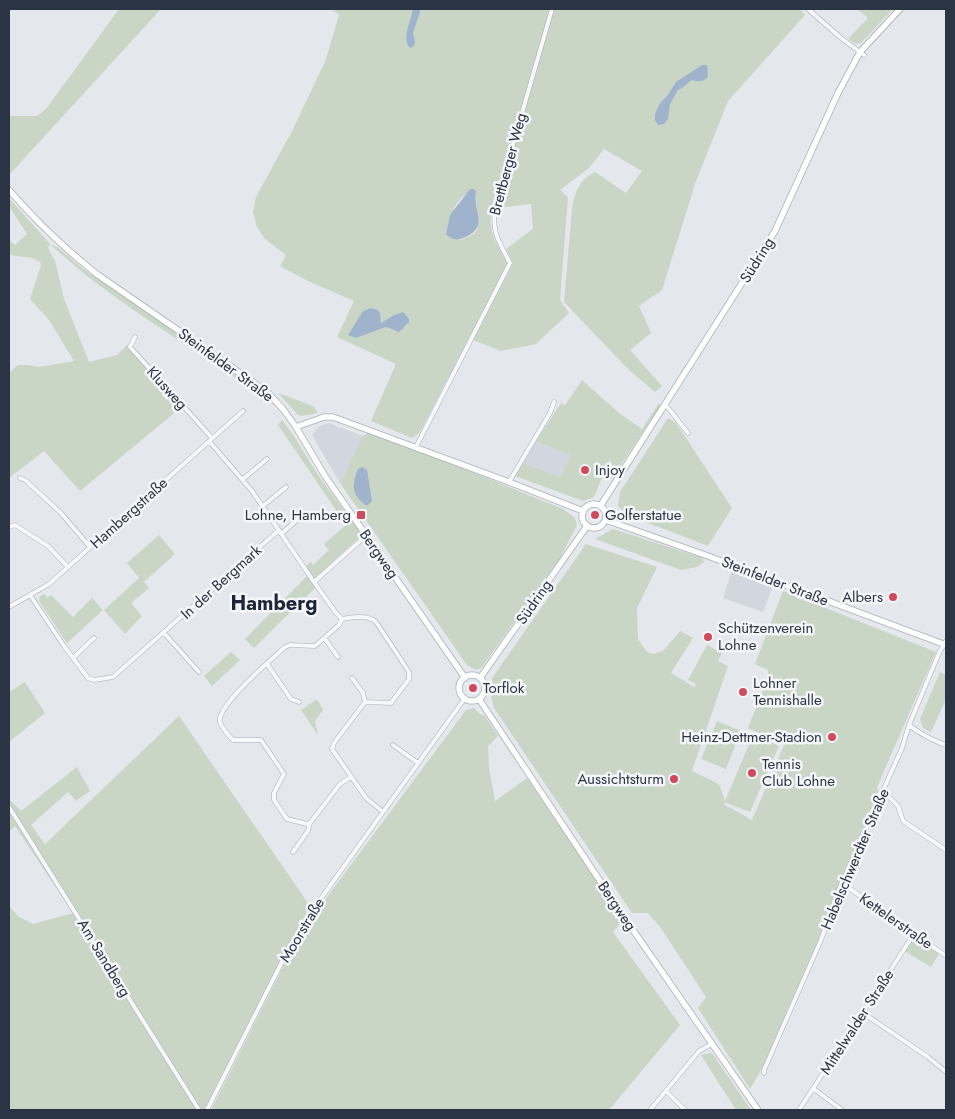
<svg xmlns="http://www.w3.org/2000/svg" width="955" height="1119" font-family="Jost,sans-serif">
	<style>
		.built { fill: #d2d6de }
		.green { fill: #c9d6c5; fill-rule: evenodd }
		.water { fill: #9fb4cc }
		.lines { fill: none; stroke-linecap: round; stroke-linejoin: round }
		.street-casing { stroke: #a9aeb7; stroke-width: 5 }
		.secondary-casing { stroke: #a9aeb7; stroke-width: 7 }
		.street { stroke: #f7f8fa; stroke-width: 4 }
		.secondary { stroke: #fff; stroke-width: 5.5 }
		.poi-dot { fill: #d1495b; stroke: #f4f6f9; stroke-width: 2 }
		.labels { text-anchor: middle; stroke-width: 5; stroke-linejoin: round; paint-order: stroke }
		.street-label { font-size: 15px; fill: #2b3445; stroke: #f4f6f9 }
		.poi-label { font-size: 15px; fill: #2b3445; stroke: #f4f6f9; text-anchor: start }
		.district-label { font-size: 20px; font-weight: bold; fill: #1d2536; stroke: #f4f6f9 }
	</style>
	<rect width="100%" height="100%" fill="#e4e7ec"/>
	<path class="built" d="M328 423 363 436 340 483 312 435 318 427Z
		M536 441 570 455 561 477 523 463Z
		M732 570 773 586 763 612 723 598Z"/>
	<path class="green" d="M119 9H161L9 175V116H37L46 109Z
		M331 9H800L805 15 728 101 696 181 662 290 639 306 651 333 630 350 662 386 655 392 628 369 564 302 572 209C575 192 579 180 595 172L626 193 642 171 604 149 589 168 560 190 568 197 560 300 569 313 536 344 501 351 473 340 513 263 506 249 533 229 531 204 497 208 503 184 498 183C495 196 489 212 491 226 492 239 502 252 508 263L420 432 412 438 371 421 396 364 337 337 354 301 308 281 280 266 286 255 265 239 257 227 253 212 256 197 291 133 325 62 339 15ZM476 191C475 202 482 226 475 233 472 236 464 238 460 240L446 234C449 222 454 202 465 195 467 193 473 192 476 191ZM371 308 375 309 380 313 381 323 391 317 409 319C408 327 402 328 395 331L386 327 356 338C359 324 357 314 371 308Z
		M857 9H893L861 43 856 44 848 39 868 18Z
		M9 198 50 244 59 248 83 269 219 361 258 391 256 392C187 343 112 302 50 244L48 248 55 261 64 299 89 362 117 355 127 345 133 346 184 405 80 491 44 451 9 478V373L18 365H29L39 367 74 361 49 320 30 299 41 265 40 262C28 254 21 259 9 254V240L15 245 27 234 9 206Z
		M582 380 619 413 642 429 659 403 660 406 615 474 610 459 594 497 583 501 515 476 523 463 561 477 570 455 536 441 561 403 565 405Z
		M278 393 313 406 318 413 302 416 298 415Z
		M668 418 676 423 732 508 708 546 633 517 623 511 618 506 620 492Z
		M282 420 292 433 318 475 362 535 312 581 315 588 254 648 245 639 310 573 306 566 311 562 313 565 329 550 324 544 346 525 278 425Z
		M369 433 420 451 563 509 575 518 577 525 559 560 482 667 476 670 467 665 340 483 363 436Z
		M613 529 703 558 704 562 697 567 681 570 595 539Z
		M159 535 175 554 144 582 149 588 131 603 142 616 125 634 104 610 139 578 127 563Z
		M586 544 657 567 637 608 638 639 646 651 652 654 663 651 680 631 693 638 671 673 694 687 696 684 688 680 707 645 722 653 718 661 728 666 692 771 719 784 725 801 753 735 779 746 750 812 724 802 725 805 752 820 784 745 748 728 768 678V670L755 664 783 591 936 652 877 787 879 791 833 900 819 942 766 1061 750 1089 698 1008 706 997 661 928 648 913H632L494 708 491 696 492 678Z
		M45 594 47 598 51 595 73 617 92 598 103 610 67 643 39 601 40 596Z
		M231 652 240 660 212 686 204 676Z
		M940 672 946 675V699L931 732 923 728 920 719Z
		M25 682 45 713 9 742V692Z
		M317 699 323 710 315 721 318 735 301 710Z
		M474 708 480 714 484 715 498 736 488 746 489 768 495 801 527 778 623 920 613 932 680 1025 609 1110H211L292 949 307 924 466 710Z
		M179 716 310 906 287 947 204 1110H9V906L19 917 33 924 73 913 15 826 9 832V799L21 811 77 767 90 791 76 801 68 792 31 825 45 844Z
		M717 721 741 731 726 769 701 759Z
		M914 934 940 952 931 967 903 950Z
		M712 1053 751 1110H736L701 1055Z"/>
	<path class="water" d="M413 9H421L413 33 415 41 414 46 410 48C401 39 411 21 413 9Z
		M702 65H707L708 77C703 82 699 82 692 80 687 83 684 88 678 90L670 104 668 119 664 124 658 125 655 120V114L660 103 667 96 676 82Z
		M470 189H474L476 191C473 214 490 227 463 238 456 241 451 239 446 234L450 215Z
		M371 308C383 310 380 316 381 323L394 315 403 312 409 319V322L399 332 386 327 356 338 348 335 363 311Z
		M362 467 367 470 372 501 368 505H365C351 493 352 485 358 469Z"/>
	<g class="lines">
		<defs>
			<path id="street" d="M808 9 841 38 864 55
				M135 337 130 347 212 438
				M665 404 688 433
				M209 441 252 491 314 582
				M416 447 510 263C498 240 492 234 495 207L552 9
				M20 478 25 480 60 512 90 547
				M243 479 267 459
				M509 482 550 413 554 402
				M263 506 286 487
				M9 527 15 525 48 546 68 567
				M369 533 314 582 336 613 342 619C352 617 368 615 376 622L409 672V679L391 703 365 702 334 743 332 749 366 798 383 812
				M281 534 304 514
				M30 595 64 646 88 678 94 680 113 677 279 530
				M9 607 49 584 243 411
				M342 619 339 625 315 646 290 645 285 647C272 659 216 706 220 722 222 728 229 736 233 740H261L284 774 274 793V800L287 819 307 824 310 823 340 784 351 777
				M164 633 199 672
				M325 639 338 657
				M73 658 94 638
				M267 664 291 699 299 702
				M352 678 363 693 365 702
				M909 725C917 732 936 742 946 745
				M393 745 418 763
				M883 791 898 806 903 821 946 850
				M9 807 199 1110
				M293 852 308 831 310 823
				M846 886 946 956
				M863 1013 928 1057 946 1072
				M764 1073V1070L821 940 837 894 902 748 909 725 939 653 946 641
				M814 1089 842 1110
				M666 1091 685 1110
				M207 1110 289 948 304 922 465 698
				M650 1110 699 1051 712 1044
				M799 1110 914 934"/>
			<path id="secondary" d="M9 190C36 221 65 249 98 275L253 382 268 393 283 409 296 427 325 476 465 678
				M296 427 324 417H333L509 482 583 511
				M582 516a12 12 0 1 1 24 0a12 12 0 1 1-24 0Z
				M601 505 775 231 838 93 860 52 900 9
				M606 520 708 556 946 645
				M459 688a13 13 0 1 1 26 0a13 13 0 1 1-26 0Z
				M480 678 587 526
				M479 699 626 920 758 1110"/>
		</defs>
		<use href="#street" class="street-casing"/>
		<use href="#secondary" class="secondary-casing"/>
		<use href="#street" class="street"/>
		<use href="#secondary" class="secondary"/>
	</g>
	<g class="poi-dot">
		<circle cx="585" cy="470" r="5"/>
		<rect x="356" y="510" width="10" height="10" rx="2.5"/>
		<circle cx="595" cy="515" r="5"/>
		<circle cx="893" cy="597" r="5"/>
		<circle cx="708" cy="637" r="5"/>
		<circle cx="473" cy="688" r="5"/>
		<circle cx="743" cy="692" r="5"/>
		<circle cx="832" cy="737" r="5"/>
		<circle cx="752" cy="773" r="5"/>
		<circle cx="674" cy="779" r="5"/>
	</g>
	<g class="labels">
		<g class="street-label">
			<text transform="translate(508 164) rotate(-75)" y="5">Brettberger Weg</text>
			<text transform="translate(757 260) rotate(-58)" y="5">Südring</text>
			<text transform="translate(226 365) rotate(36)" y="5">Steinfelder Straße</text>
			<text transform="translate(167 388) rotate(48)" y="5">Klusweg</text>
			<text transform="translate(129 513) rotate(-42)" y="5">Hambergstraße</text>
			<text transform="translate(379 554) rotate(55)" y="5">Bergweg</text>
			<text transform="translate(775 581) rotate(21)" y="5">Steinfelder Straße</text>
			<text transform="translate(221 582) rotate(-42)" y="5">In der Bergmark</text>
			<text transform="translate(534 602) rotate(-55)" y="5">Südring</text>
			<text transform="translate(855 859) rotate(-67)" y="5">Habelschwerdter Straße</text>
			<text transform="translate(617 906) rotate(56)" y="5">Bergweg</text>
			<text transform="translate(896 921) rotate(35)" y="5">Kettelerstraße</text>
			<text transform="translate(302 930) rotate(-59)" y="5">Moorstraße</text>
			<text transform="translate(104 958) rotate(59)" y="5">Am Sandberg</text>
			<text transform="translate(857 1022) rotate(-57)" y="5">Mittelwalder Straße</text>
		</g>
		<g class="poi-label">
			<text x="595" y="475">Injoy</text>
			<text x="351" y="520" text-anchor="end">Lohne, Hamberg</text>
			<text x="605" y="520">Golferstatue</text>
			<text x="883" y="602" text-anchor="end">Albers</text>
			<text x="718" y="633">Schützenverein<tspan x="718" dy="17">Lohne</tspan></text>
			<text x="753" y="688">Lohner<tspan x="753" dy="17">Tennishalle</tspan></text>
			<text x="483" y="693">Torflok</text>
			<text x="822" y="742" text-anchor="end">Heinz-Dettmer-Stadion</text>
			<text x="762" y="769">Tennis<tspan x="762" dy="17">Club Lohne</tspan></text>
			<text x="664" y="784" text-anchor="end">Aussichtsturm</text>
		</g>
		<g class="district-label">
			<text x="274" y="610">Hamberg</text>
		</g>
	</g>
	<rect width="955" height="1119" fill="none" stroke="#2b3445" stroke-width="20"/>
</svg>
